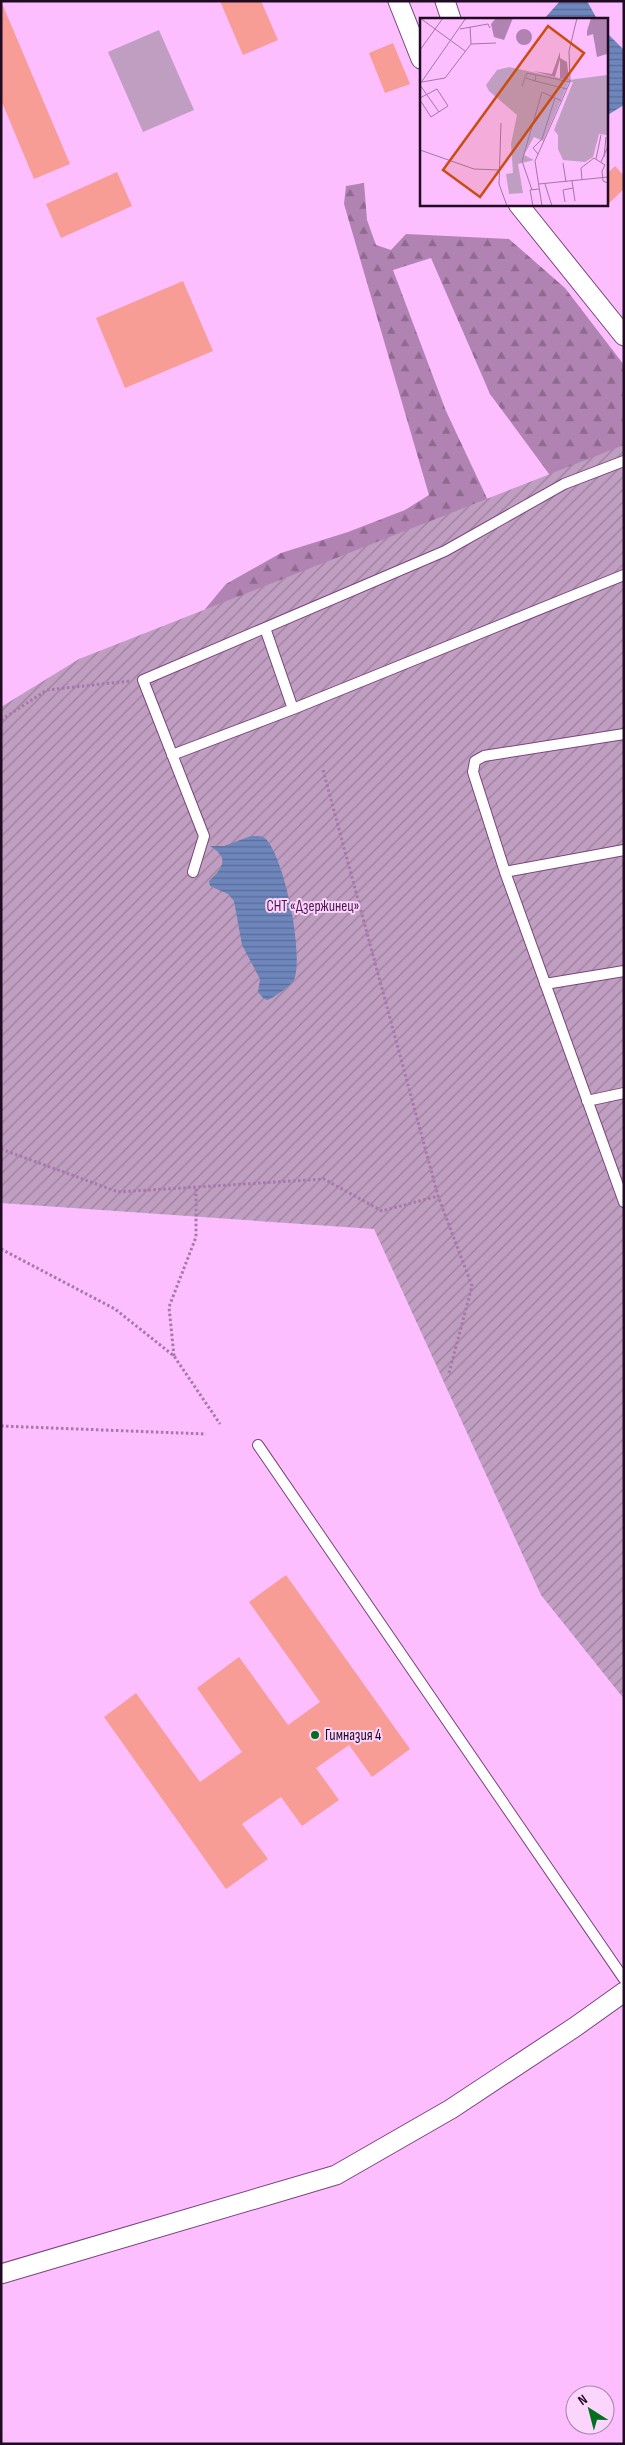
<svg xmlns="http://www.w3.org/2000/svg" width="625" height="2445" font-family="'Sofia Sans Condensed',sans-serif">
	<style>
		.forest { fill: url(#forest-firs) }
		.garden { fill: url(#garden-furrows) }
		.pitch { fill: #c09ec1 }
		.water { fill: url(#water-rules) }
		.building { fill: #f89d95 }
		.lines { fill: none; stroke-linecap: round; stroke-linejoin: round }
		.service-casing { stroke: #7b447d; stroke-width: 12 }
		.minor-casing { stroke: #7b447d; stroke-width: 21 }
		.path { stroke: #a678a8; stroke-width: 3; stroke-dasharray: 2.5 2.5; stroke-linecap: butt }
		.service { stroke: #fff; stroke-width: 10 }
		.minor { stroke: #fff; stroke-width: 19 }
		.poi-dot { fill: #036e1e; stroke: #fbd5fc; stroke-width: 2 }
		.labels { text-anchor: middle; stroke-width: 4; stroke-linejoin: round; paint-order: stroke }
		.park-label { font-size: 15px; fill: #4e1551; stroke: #fbd5fc }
		.poi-label { font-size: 15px; fill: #210b22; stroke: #fbd5fc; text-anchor: start }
		.inset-road { fill: none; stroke: #a476a6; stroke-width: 1 }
		.view { fill: #ca4d0f; fill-opacity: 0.15; stroke: #ca4d0f; stroke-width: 2.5 }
		.inset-edge { fill: none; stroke: #210b22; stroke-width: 2.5 }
	</style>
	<defs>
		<pattern id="forest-firs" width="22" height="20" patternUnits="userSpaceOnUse" patternTransform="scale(1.25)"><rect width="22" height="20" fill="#b183b2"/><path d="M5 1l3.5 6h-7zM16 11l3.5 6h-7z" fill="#906990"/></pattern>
		<pattern id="garden-furrows" width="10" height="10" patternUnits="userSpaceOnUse" patternTransform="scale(1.25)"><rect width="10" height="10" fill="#c09ec1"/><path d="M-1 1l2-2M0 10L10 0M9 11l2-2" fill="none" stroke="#9c7f9c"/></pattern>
		<pattern id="water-rules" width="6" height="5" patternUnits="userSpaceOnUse" patternTransform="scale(1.25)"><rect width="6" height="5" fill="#6e86bb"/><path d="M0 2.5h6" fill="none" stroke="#5a6c98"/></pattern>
	</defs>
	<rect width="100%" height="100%" fill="#fcbefe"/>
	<path class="forest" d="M364 183 367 220 376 245 391 250 406 234 509 239 565 288 624 365V455L555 482 490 394 431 258 393 270 446 411 492 509 196 620 226 584 281 553 348 532 405 510 429 495 344 204 346 186Z"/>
	<path class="garden" d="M624 445V1699L541 1595 374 1229 1 1203V707L79 659Z"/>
	<path class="pitch" d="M159 30 194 110 143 132 108 52Z"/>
	<path class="water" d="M560 1H587L597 19H544Z
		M606 32 624 50V105L606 116Z
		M251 836C256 836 262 835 266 839 285 860 304 954 294 980 292 985 272 999 267 1000L263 998 258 992 260 979 242 945 234 901 228 894 210 886 209 881C223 868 230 858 210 846H224Z"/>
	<path class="building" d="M1 1 70 164 34 179 1 100Z
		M220 1H261L278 40 243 55Z
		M393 43 410 84 385 93 369 53Z
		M615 166 624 176V189L606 206V175Z
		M117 172 132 206 61 238 46 204Z
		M183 281 213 351 125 388 96 318Z
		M286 1575 410 1749 372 1777 349 1745 316 1768 339 1800 302 1826 281 1797 242 1824 268 1859 226 1889 104 1717 136 1693 200 1782 242 1752 197 1688 239 1657 288 1725 320 1702 249 1602Z"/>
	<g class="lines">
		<defs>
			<path id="service" d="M293 709 624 575
				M624 734 484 756 475 761 473 772 505 872 624 1202
				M172 755 293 709 265 628
				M193 872 204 836 143 680 445 551 564 484 624 461
				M505 872 624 850
				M545 984 624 971
				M587 1101 624 1093
				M258 1445 624 1979"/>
			<path id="minor" d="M398 1 421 59
				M445 1 451 19
				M518 204 624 336
				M1 2274 336 2175 451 2109 575 2027 624 1992"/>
		</defs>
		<use href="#service" class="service-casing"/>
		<use href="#minor" class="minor-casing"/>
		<path class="path" d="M1 720 47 690 130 681
			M323 770 438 1196 472 1286 449 1373
			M1 1149 118 1192 324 1179 382 1211 438 1196
			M1 1249 115 1309 174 1356 220 1424
			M174 1356 169 1307 196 1237V1187
			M1 1426 206 1434"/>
		<use href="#service" class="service"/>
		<use href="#minor" class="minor"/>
	</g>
	<circle class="poi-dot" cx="315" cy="1735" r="5"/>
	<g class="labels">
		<g class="park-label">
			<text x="313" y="911">СНТ «Дзержинец»</text>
		</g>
		<g class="poi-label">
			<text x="325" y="1740">Гимназия 4</text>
		</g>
	</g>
	<g transform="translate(420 18)">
		<rect width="188" height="188" fill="#fcbefe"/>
		<path d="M76 0H93L84 22 74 19 71 6ZM171 0H187V36L177 39 173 16 167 18V13ZM96 19a8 8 0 1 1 16 0a8 8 0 1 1-16 0ZM140 34V40L147 44 149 63 140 61V41L135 59 113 53 132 56Z" fill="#b183b2"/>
		<path d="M89 49 149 62 187 57V117L179 116 173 139 165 144 143 142 138 131V117L134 112 153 64H149L123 123 114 119 104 137 114 142 98 146 103 175 89 176 86 156 93 155 91 126 97 97 69 73 66 67 77 52Z" fill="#c09ec1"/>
		<path class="inset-road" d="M0 0 45 33M50 9 51 26 76 25M40 11 68 6 70 10M0 32 23 0M106 60 115 63 116 57M115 63 147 71M2 64 25 60 51 26M0 66 46 0M0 67 19 94M102 68 107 55 150 64M0 80 17 71 28 88 11 99 0 82M81 105 79 166 87 188M0 132 54 151 80 152M118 136 113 130 122 121 135 80M184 139 186 119M176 141 181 117M181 144 188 128M143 145 146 164M162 162 161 150 174 140 185 147 182 153 183 163 188 165M152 163 155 183M119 166 188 159M125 166 132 188M112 172 102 143 122 74 142 83M145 184 143 172 153 170M113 188 110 172 119 171M122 188 115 143 150 64 149 33 157 0"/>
		<path class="view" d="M128 8 164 35 60 179 23 152Z"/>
		<rect width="188" height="188" class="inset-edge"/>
	</g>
	<rect width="625" height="2445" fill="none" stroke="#210b22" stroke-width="5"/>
	<g transform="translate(590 2410) rotate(324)"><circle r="24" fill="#fbd5fc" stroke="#a484a5"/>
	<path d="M0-4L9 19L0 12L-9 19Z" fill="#036e1e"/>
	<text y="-8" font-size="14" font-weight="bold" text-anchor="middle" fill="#210b22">N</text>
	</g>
</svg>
